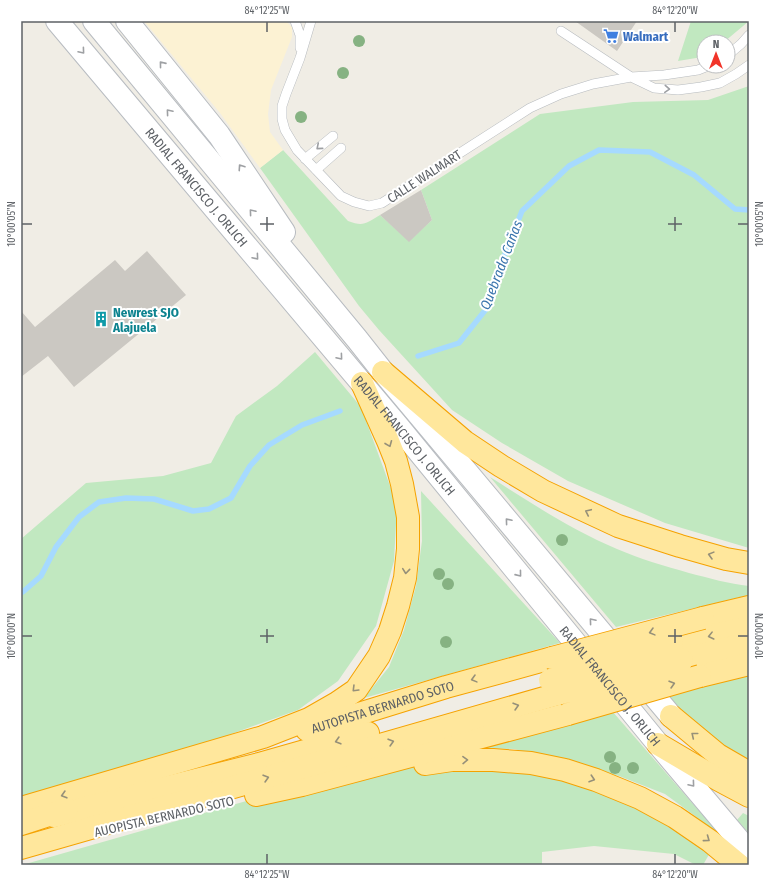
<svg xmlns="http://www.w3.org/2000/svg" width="770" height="886" font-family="'Fira Sans Condensed',sans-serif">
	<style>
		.green { fill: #c1e8c0 }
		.sand { fill: #fcf2d3 }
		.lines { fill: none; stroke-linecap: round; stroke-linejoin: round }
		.stream { stroke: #a6daff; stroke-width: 5.5 }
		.building { fill: #cbc8c2 }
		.service-casing { stroke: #b7bbbf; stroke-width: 10 }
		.secondary-casing { stroke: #b8bcc1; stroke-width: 24 }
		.trunk-casing { stroke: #f5a200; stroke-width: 24 }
		.service { stroke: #fff; stroke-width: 9 }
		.secondary { stroke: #fff; stroke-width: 22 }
		.trunk { stroke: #ffe79c; stroke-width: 22 }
		.trunk-bridge-casing { stroke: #f5a200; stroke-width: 24; stroke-linecap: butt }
		.trunk-bridge { stroke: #ffe79c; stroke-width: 22 }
		.tree { fill: #86b282 }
		.oneway { stroke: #9ea0a3 }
		.oneway2 { stroke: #969079 }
		.ticks { fill: none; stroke: #5d6166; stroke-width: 1.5 }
		.labels { text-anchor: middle; stroke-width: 4; stroke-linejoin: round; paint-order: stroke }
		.shop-label { font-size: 13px; font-weight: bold; fill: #366cbe; stroke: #fff; text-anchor: start }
		.street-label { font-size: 13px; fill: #5d6166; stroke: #fff }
		.culture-label { font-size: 13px; font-weight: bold; fill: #0d838f; stroke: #fff; text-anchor: start }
		.water-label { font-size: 14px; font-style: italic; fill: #3a75ad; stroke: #fff }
		.neatline { fill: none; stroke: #5d6166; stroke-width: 1.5 }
		.ticks-label { font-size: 10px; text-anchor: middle; fill: #5d6166 }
	</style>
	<rect width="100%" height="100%" fill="#f0ede5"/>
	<path class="green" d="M691 21H749L724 42H704V55L702 57 678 61Z
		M749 86V548L665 523 568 481 502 443 452 410 379 330 359 306 260 168 283 150 348 221C364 227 366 223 380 215L409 241 432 220 421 190 540 114 633 102 708 100Z
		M315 352 361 407 397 505 394 561 376 626 338 681 298 710 223 737 21 798V539L86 483 163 476 211 463 236 416 277 386Z
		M490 477C531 503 572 530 617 549 640 559 665 566 689 573 709 578 729 584 749 586V595L616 627Z
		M421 491 560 643 364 698 389 667 404 630 416 586 422 541Z
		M749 672V764L690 720 665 694Z
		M612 711 700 812 743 856 695 816 665 794 619 776 514 749 482 748Z
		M414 764 547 772 606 794 664 821 711 851 703 865H696L674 854 594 846 542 852V865H22L334 776Z
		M743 813 749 816V833L737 820Z"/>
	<path class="sand" d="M144 21H286L292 27V37L271 90 268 114 270 132 283 150 260 168 220 113Z"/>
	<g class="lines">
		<path class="stream" d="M418 356 459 343 487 308 499 269 522 211 569 166 599 150 650 152 694 175 735 209 749 210
			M21 593 24 591 41 576 56 547 79 517 99 502 126 498 154 499 193 511 209 509 231 498 250 466 269 445 302 425 340 411"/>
	</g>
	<path class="building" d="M575 21H637L617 51Z
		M421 190 432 220 409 242 380 215Z
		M147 251 186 295 74 387 48 356 21 377V311L35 327 115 260 125 271Z"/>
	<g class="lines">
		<defs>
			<path id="service" d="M295 21 300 35V48
				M311 21 300 58 286 94 282 106V119L285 130 297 150 341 196 354 202 369 206 382 203 530 108 561 94 593 84 631 77 664 75 698 70 708 66
				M561 31 631 77 654 88 678 90 701 87 720 83 736 74 749 65
				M728 55 741 44 749 35
				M305 159 333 136
				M316 170 341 148"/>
			<g id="secondary">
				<path id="s1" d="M57 21 397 425 658 744 749 852"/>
				<path d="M94 21 357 339 383 372 671 716"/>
				<path d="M127 21 219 135 284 232"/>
			</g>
			<g id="trunk">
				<path d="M383 372 465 442 501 466 543 491 618 526 680 546 726 559 749 563"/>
				<path d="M703 618 749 607"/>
				<path d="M672 645 749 627"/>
				<path d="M682 660 749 643"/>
				<path d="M700 676 749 664"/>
				<path d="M671 716 718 755 749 773"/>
				<path id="s2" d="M307 730 446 687 552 658"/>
				<path d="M658 744 719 780 749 796"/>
				<path d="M425 764 452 760H493L531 763 565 770 596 780 640 798 675 817 710 841 739 865"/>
				<path d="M256 795 302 785 568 714"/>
				<path d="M21 808 263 737 309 719 337 703 356 690 379 656 390 631 398 606 405 578 408 549V517L402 484 396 461 388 441 362 383"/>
				<path d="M54 816 259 764 368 733"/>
				<path d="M21 824 67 809"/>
				<path d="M21 848 558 694"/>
			</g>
		</defs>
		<use href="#service" class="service-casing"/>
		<use href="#secondary" class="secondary-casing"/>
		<use href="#trunk" class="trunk-casing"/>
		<use href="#service" class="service"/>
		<use href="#secondary" class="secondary"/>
		<use href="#trunk" class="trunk"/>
		<defs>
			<path id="trunk-bridge" d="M552 658 703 618
				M550 680 672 645
				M558 694 682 660
				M568 714 700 676"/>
		</defs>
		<use href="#trunk-bridge" class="trunk-bridge-casing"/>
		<use href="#trunk-bridge" class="trunk-bridge"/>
	</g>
	<g class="tree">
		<circle cx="359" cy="41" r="6"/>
		<circle cx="343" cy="73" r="6"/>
		<circle cx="301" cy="117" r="6"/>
		<circle cx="562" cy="540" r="6"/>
		<circle cx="439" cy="574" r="6"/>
		<circle cx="448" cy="584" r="6"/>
		<circle cx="446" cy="642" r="6"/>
		<circle cx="610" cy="757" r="6"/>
		<circle cx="615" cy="768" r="6"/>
		<circle cx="633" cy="768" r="6"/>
	</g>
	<defs><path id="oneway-chevron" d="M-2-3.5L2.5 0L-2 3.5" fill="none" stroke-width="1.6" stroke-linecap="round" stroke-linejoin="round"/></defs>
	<g class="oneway">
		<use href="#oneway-chevron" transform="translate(82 51) rotate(50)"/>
		<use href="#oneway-chevron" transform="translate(162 64) rotate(-129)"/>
		<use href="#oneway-chevron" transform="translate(667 89) rotate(4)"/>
		<use href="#oneway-chevron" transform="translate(169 112) rotate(-130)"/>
		<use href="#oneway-chevron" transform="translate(319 147) rotate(140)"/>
		<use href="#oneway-chevron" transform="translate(241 167) rotate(-124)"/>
		<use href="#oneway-chevron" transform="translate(252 212) rotate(-130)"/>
		<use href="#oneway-chevron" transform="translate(256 257) rotate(50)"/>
		<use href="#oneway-chevron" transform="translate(340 357) rotate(50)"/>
		<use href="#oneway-chevron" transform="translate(508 521) rotate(-130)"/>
		<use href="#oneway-chevron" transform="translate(519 574) rotate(51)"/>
		<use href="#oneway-chevron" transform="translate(592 621) rotate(-130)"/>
		<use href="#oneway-chevron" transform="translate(692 784) rotate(50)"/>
	</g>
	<g class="oneway2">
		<use href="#oneway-chevron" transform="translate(389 444) rotate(68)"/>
		<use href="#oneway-chevron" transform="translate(588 512) rotate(-155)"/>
		<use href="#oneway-chevron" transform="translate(711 555) rotate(-165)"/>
		<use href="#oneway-chevron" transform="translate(406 571) rotate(96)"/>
		<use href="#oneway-chevron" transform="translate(652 632) rotate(165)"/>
		<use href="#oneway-chevron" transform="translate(711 636) rotate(166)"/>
		<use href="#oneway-chevron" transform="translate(474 679) rotate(165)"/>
		<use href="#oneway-chevron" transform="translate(672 684) rotate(-16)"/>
		<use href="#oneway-chevron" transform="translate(355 689) rotate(135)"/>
		<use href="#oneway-chevron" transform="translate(516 706) rotate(-16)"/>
		<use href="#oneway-chevron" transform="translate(694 735) rotate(-141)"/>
		<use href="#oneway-chevron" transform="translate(338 741) rotate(164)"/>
		<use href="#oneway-chevron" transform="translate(391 742) rotate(-16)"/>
		<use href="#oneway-chevron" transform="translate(465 760) rotate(-1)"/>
		<use href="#oneway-chevron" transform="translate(266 778) rotate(-16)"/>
		<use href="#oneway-chevron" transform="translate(592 779) rotate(18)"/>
		<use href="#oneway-chevron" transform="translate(64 795) rotate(164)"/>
		<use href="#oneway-chevron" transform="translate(707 839) rotate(36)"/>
	</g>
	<path class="ticks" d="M267 22V32M675 22V32M267 217V231M675 217V231M22 224H32M260 224H274M668 224H682M738 224H748M267 629V643M675 629V643M22 636H32M260 636H274M668 636H682M738 636H748M267 854V864M675 854V864"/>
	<defs>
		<symbol id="supermarket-bare" viewBox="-9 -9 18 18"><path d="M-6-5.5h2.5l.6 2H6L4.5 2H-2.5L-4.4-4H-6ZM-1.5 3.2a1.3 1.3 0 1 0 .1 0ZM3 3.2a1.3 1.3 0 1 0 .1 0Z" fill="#3f7fe0" stroke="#fff" stroke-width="2.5" paint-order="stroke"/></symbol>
		<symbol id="building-bare" viewBox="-9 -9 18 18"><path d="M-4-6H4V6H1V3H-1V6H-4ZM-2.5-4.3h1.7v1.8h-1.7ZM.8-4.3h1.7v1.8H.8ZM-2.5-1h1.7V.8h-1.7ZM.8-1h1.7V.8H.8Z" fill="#0f9aa8" stroke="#fff" stroke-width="2.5" paint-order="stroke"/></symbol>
	</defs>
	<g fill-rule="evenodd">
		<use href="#supermarket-bare" x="600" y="25" width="22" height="22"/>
		<use href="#building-bare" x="90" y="308" width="22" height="22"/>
	</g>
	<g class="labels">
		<g class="shop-label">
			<text x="623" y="41">Walmart</text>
		</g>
		<g class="street-label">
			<text transform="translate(424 176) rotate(-33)" y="5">CALLE WALMART</text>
			<text dy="5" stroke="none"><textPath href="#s1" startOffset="217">RADIAL FRANCISCO J. ORLICH</textPath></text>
			<text dy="5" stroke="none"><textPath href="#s1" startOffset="541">RADIAL FRANCISCO J. ORLICH</textPath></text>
			<text dy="5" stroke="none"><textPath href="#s1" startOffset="865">RADIAL FRANCISCO J. ORLICH</textPath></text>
			<text dy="5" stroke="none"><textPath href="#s2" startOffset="79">AUTOPISTA BERNARDO SOTO</textPath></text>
			<text transform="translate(164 816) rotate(-13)" y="5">AUOPISTA BERNARDO SOTO</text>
		</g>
		<g class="culture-label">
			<text x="113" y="317">Newrest SJO<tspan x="113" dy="15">Alajuela</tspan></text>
		</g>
		<g class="water-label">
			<text transform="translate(501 265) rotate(-69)" y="5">Quebrada Cañas</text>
		</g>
	</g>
	<rect width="770" height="886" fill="none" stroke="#ffffff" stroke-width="44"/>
	<g transform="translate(716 54)"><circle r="19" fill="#ffffff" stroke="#bec0c2"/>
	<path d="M0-3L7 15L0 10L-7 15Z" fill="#f13429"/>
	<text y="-6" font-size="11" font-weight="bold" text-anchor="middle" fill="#5d6166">N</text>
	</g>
	<rect x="22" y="22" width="726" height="842" class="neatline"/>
	<g class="ticks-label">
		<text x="267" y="14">84°12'25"W</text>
		<text x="675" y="14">84°12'20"W</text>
		<text transform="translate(11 224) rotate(-90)" y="4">10°00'05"N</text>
		<text transform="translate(759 224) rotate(-90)" y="4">10°00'05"N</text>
		<text transform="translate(11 636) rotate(-90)" y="4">10°00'00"N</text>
		<text transform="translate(759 636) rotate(-90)" y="4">10°00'00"N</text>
		<text x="267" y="878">84°12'25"W</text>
		<text x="675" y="878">84°12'20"W</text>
	</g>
</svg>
